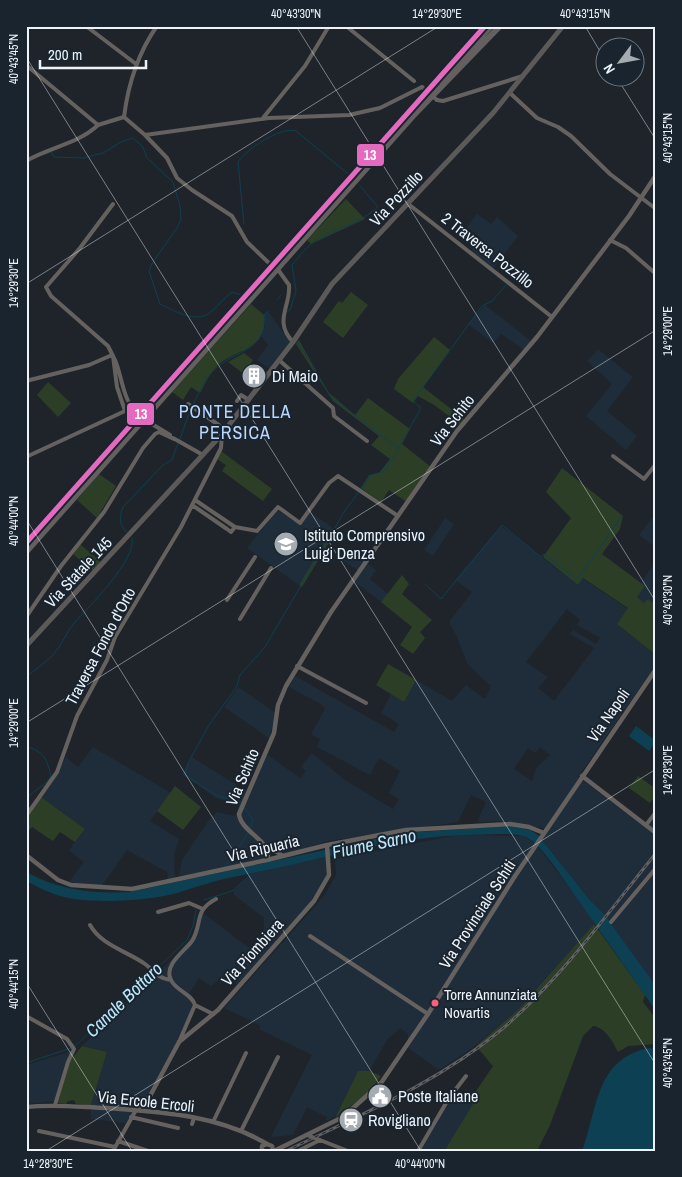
<svg xmlns="http://www.w3.org/2000/svg" width="682" height="1177" font-family="'Archivo Narrow',sans-serif">
	<style>
		.built { fill: #1f2d3a; fill-rule: evenodd }
		.green { fill: #2d3e27 }
		.water { fill: #0d4052 }
		.lines { fill: none; stroke-linecap: round; stroke-linejoin: round }
		.stream { stroke: #0d4052; stroke-width: 1 }
		.minor { stroke: #65615e; stroke-width: 4 }
		.tertiary { stroke: #65615e; stroke-width: 4.5 }
		.secondary { stroke: #5c5a59; stroke-width: 5 }
		.trunk { stroke: #63605f; stroke-width: 6 }
		.rail-casing { stroke: #616162; stroke-width: 3 }
		.rail { stroke: #1a242e; stroke-width: 1; stroke-dasharray: 4; stroke-linecap: butt }
		.minor-bridge { stroke: #65615e; stroke-width: 4 }
		.rail-1-casing { stroke: #1a242e; stroke-width: 9 }
		.rail-1 { stroke: #e36abe; stroke-width: 5 }
		.ticks { fill: none; stroke: #ecf3fa; stroke-width: 1; stroke-opacity: 0.45 }
		.bus-dot { fill: #f8607d; stroke: #1a242e; stroke-width: 2 }
		.labels { text-anchor: middle; stroke-width: 4; stroke-linejoin: round; paint-order: stroke }
		.bus-label { font-size: 15px; fill: #ecf3fa; stroke: #1a242e; text-anchor: start }
		.street-label { font-size: 16px; fill: #ecf3fa; stroke: #1a242e }
		.poi-label { font-size: 16px; fill: #ecf3fa; stroke: #1a242e; text-anchor: start }
		.neighbourhood-label { font-size: 18px; letter-spacing: 1px; fill: #bcd7fd; stroke: #1a242e }
		.water-label { font-size: 18px; font-style: italic; fill: #bae9fd; stroke: #1a242e }
		.line-badge { stroke: #1a242e; stroke-width: 2 }
		.badge-label { font-size: 14px; text-anchor: middle; font-weight: bold; fill: #fff }
		.neatline { fill: none; stroke: #ecf3fa; stroke-width: 2 }
		.ticks-label { font-size: 12px; text-anchor: middle; fill: #ecf3fa }
	</style>
	<rect width="100%" height="100%" fill="#1e242a"/>
	<path class="built" d="M477 214 491 224 497 217 518 236 493 269 471 251 481 238 467 227Z
		M485 305 531 341 524 350 501 334 493 343 468 324Z
		M268 311 290 342 270 369 257 360 268 345 261 335 265 327 264 315Z
		M598 349 633 377 607 411 637 436 626 450 586 416 612 384 587 361Z
		M277 510 300 525 310 512 333 528 299 585 247 548Z
		M656 513V548L639 535Z
		M445 518 454 524 433 556 424 550Z
		M501 526 577 584 582 578 628 609 617 624 656 655V665L578 777 646 828 656 815V979L653 982 604 914 589 899 542 840 547 832 543 828 502 821 477 822 486 802 471 795 458 822 328 841 286 854 268 845 264 848 267 852 266 859 179 876 182 860 209 820 217 812 235 816 239 806 216 798 182 774 192 757 246 791 265 753 300 778 306 771 301 767 312 753 345 780 393 809 399 799 389 793 400 771 379 758 370 775 317 747 320 739 311 734 325 709 321 704 289 687 295 676 394 732 399 724 381 713 391 694 404 701 416 680 452 701 466 685 485 699 491 686 468 665 456 635 449 622 472 592 455 580ZM567 609 580 620 577 625 600 638 596 644 573 630 570 634 594 648 554 701 538 688 548 677 526 662ZM540 747 550 755 536 768 532 781 514 769 528 748 535 753Z
		M348 550 376 570 370 579 388 594 381 602 355 582 361 572 342 560Z
		M656 561V605L648 599 644 603 637 597 645 586 641 583Z
		M238 687 276 713 269 738 224 707Z
		M93 747 171 793 150 821 179 839 174 854 175 877 168 879 167 872 127 850 101 887 69 882 84 862 69 850 85 829 41 797 66 757 78 767Z
		M479 835 523 836 535 843 596 922 519 1009 472 1048 439 1070 408 1048V1034L400 1028 387 1040 369 1071H358L336 1116 326 1121 327 1117 307 1107 293 1135 271 1137 312 1055 259 1029 261 1026 224 1008 324 896 336 875 335 859 452 836Z
		M326 857V876L319 890 309 904 237 984 224 976 211 986 199 978 189 994 193 1004 192 1009 176 1043 149 1093 125 1123 91 1119V1105L107 1052 82 1046 187 945 192 938 199 910 253 951 263 941 264 918 234 895 233 891 254 873Z
		M69 1052 70 1054 55 1101 26 1104V1065Z
		M456 1091 476 1099 446 1151H419Z"/>
	<path class="green" d="M346 199 365 219 311 244 307 240Z
		M351 292 368 305 343 338 323 322 339 301 342 303Z
		M251 304 264 315C267 347 244 348 223 361 211 369 207 381 200 393L191 387 183 400 172 392Z
		M434 337 450 350 423 387 465 420 461 425 434 405 418 396 413 403 394 389 398 379Z
		M299 340 328 392 355 415 368 398 410 429 402 444 431 467 407 502 389 490 381 502 361 488 369 475 379 473 390 459 371 445 379 436 333 401 296 344Z
		M244 353 253 360 244 374 228 362Z
		M48 382 71 403 58 417 37 395Z
		M221 451 272 489 263 501 222 471 226 465 217 459Z
		M562 468 623 516 620 529 602 554 645 586 637 597 644 603 648 599 656 605V655L617 624 628 608 583 578 578 585 543 557 571 518 546 492Z
		M99 474 116 486 97 518 77 500Z
		M333 528 336 531 302 587 299 585Z
		M80 544 101 562 93 571 73 554Z
		M402 575 409 584 402 594 432 620 420 632 425 638 413 654 400 645 412 627 381 602Z
		M388 664 416 680 404 702 376 685Z
		M638 776 656 789V795L650 803 629 788Z
		M175 786 201 807 183 830 157 811Z
		M41 797 85 829 75 842 60 832 53 841 32 827 26 834V820Z
		M594 924 645 995 643 1002 656 1019V1044L628 1046 618 1052C613 1042 605 1027 593 1026L583 1036 550 1125 537 1151 445 1150 476 1099 472 1097 493 1066 476 1046 519 1009Z
		M82 1046 107 1052 91 1105 76 1104 74 1100 68 1101 66 1104 58 1103 69 1062Z
		M358 1071H369L381 1076 368 1093 335 1118Z"/>
	<path class="water" d="M636 726 656 741 649 751 629 736Z
		M509 826 530 830 538 835 589 899 604 914 656 986V1011L555 867C546 856 539 844 526 837 516 832 482 835 470 835 393 836 318 861 243 875 220 879 199 886 177 893 149 901 93 904 64 897 51 894 38 887 26 881V872C59 890 93 894 130 892L404 833Z
		M650 1048 656 1049V1151H582C598 1109 595 1058 650 1048Z"/>
	<g class="lines">
		<path class="stream" d="M42 155 51 152 54 157 83 158 103 153 121 142 133 138 143 147 147 158 173 182 180 206 181 219 177 228 153 262 149 271 160 304C175 311 197 325 212 311 219 305 225 297 232 292L241 295
			M26 166H27
			M244 224 238 162C247 149 281 126 296 131L348 174
			M278 299 281 295
			M251 304 255 308
			M286 312 290 310 296 291 292 265C300 256 306 246 317 240 338 227 358 225 378 207L360 186
			M193 404C199 394 204 379 213 371 232 351 268 351 264 315L268 311
			M180 439 191 408
			M398 448 420 410V407L413 401 482 306 492 301 507 284
			M126 532C119 524 119 517 123 507L163 465 172 460 178 443
			M425 584 441 599 502 525 541 557 544 554 575 578 580 576 621 517
			M26 677C35 670 45 663 53 655 62 645 66 632 75 622 88 608 138 558 132 538
			M26 746C45 753 46 757 51 776L47 782 26 798
			M239 803 216 795 185 775 188 763 209 725 237 686 240 675 265 647 344 512 371 475 383 472 398 451V448L331 397 297 341
			M244 807 253 820 250 828
			M224 867 232 858 248 833
			M204 900 232 891 253 873
			M74 1047 187 940 193 926 196 910
			M26 1063 71 1048"/>
		<path class="minor" d="M86 26 136 64
			M346 26 414 81
			M26 65 98 125
			M510 93 537 118 558 127 571 136 610 174 656 209
			M437 100 443 101 523 76
			M124 117 145 135 269 118 349 115 380 108 422 87
			M124 117C128 85 138 53 157 26
			M263 118 305 66 329 26
			M98 125 124 117
			M145 135 167 158 177 178 192 190 232 216 247 242 269 263
			M26 161C50 147 78 144 98 125
			M407 203 552 317
			M610 240 626 248 656 274
			M279 271 289 285C291 306 273 321 293 342
			M279 360 333 408 334 416 367 441
			M26 381 89 365 112 355C120 362 121 396 134 410
			M237 401 241 395 249 400
			M188 404 226 430
			M173 438 203 455
			M613 456 644 479 656 464
			M26 457 125 411 117 387 113 356 108 346 51 296 46 287 80 248 113 204
			M195 500 235 527 257 531 278 507 300 523 329 483 338 476 398 516
			M192 505 227 529 231 532 235 527
			M227 600 255 557
			M26 617 61 566 104 512 143 448 155 434 159 432 174 439
			M240 619 271 568
			M297 666 366 703
			M26 816 57 772 77 716 107 660 115 637 181 527 221 448 222 434
			M646 825 656 812
			M265 846 282 855
			M158 912 189 903 203 909
			M611 922 656 868
			M90 925C102 946 127 951 145 964 156 972 155 977 171 980
			M310 936 428 1014
			M195 1005 213 1014
			M26 1016 67 1039 74 1049 68 1062 55 1105
			M179 1042 195 1005C191 993 176 991 171 980 163 965 185 951 192 941 203 924 193 911 216 899
			M131 1117 178 1128
			M213 1122 246 1053
			M192 1124 194 1118
			M39 1131 115 1147
			M241 1131 278 1057
			M307 1135 348 1151
			M118 1141 148 1151
			M113 1151 136 1110
			M298 1151 320 1140
			M418 1151 449 1098 466 1076"/>
		<path class="tertiary" d="M582 776 656 833
			M26 855 58 880 71 885 132 889 267 860 327 845 406 830 510 824 529 827 544 833
			M267 860C274 841 241 833 239 814L274 733 278 705 286 686 331 612 457 431 537 337 629 216 656 175
			M26 1107C53 1104 80 1107 107 1108 162 1112 219 1115 267 1144
			M136 1110 150 1096 179 1042 218 1010 314 901 329 875 327 845
			M262 1151V1146L267 1144 272 1146 273 1151
			M274 1151 343 1117 381 1083 428 1014 515 876 656 669"/>
		<path class="secondary" d="M26 646 222 434 293 342 332 284 493 113 563 26"/>
		<path class="trunk" d="M441 82 491 26
			M26 552 413 116 500 26"/>
		<defs>
			<path id="rail" d="M286 1151C360 1115 437 1083 501 1030 561 979 607 914 656 853"/>
		</defs>
		<use href="#rail" class="rail-casing"/>
		<use href="#rail" class="rail"/>
		<path class="minor-bridge" d="M422 87 437 100
			M269 263 279 271
			M134 410 147 421 170 435"/>
		<defs>
			<path id="rail-1" d="M26 543 485 26"/>
		</defs>
		<use href="#rail-1" class="rail-1-casing"/>
		<use href="#rail-1" class="rail-1"/>
	</g>
	<path class="ticks" d="M296 26 656 602M585 26 604 58M26 57 656 1065M617 78 656 140M26 284 439 26M26 519 421 1151M26 723 656 330M26 982 132 1151M46 1151 656 769"/>
	<defs>
		<symbol id="building-disc" viewBox="-11 -11 22 22"><circle r="9.5" fill="#a4abb1" stroke="#1a242e"/><path d="M-4-6H4V6H1V3H-1V6H-4ZM-2.5-4.3h1.7v1.8h-1.7ZM.8-4.3h1.7v1.8H.8ZM-2.5-1h1.7V.8h-1.7ZM.8-1h1.7V.8H.8Z" fill="#fff"/></symbol>
		<symbol id="school-disc" viewBox="-11 -11 22 22"><circle r="9.5" fill="#a4abb1" stroke="#1a242e"/><path d="M0-5L7-2L0 1L-7-2ZM-4 1L0 2.5L4 1V4Q0 6-4 4Z" fill="#fff"/></symbol>
		<symbol id="civic-disc" viewBox="-11 -11 22 22"><circle r="9.5" fill="#a4abb1" stroke="#1a242e"/><path d="M-.6-6.5H3V-4.5H.6V-3L4-1V1h2V6H-6V1h2V-1L-.6-3ZM-1.2 2.5V6h2.4V2.5Z" fill="#fff"/></symbol>
		<symbol id="station-disc" viewBox="-11 -11 22 22"><circle r="9.5" fill="#a4abb1" stroke="#1a242e"/><path d="M-3-6H3Q5-6 5-4V2Q5 4 3 4L4.5 6H3L1.5 4h-3L-3 6H-4.5L-3 4Q-5 4-5 2V-4Q-5-6-3-6ZM-3.5-4v3h7v-3ZM-3.5 1v1.5H-2V1ZM2 1v1.5H3.5V1Z" fill="#fff"/></symbol>
	</defs>
	<g fill-rule="evenodd">
		<use href="#building-disc" x="240" y="362" width="28" height="28"/>
		<use href="#school-disc" x="272" y="530" width="28" height="28"/>
		<use href="#civic-disc" x="366" y="1082" width="28" height="28"/>
		<use href="#station-disc" x="337" y="1106" width="28" height="28"/>
	</g>
	<circle class="bus-dot" cx="435" cy="1003" r="4.5"/>
	<g class="labels">
		<g class="bus-label">
			<text x="444" y="1000">Torre Annunziata<tspan x="444" dy="18">Novartis</tspan></text>
		</g>
		<g class="street-label">
			<text transform="translate(396 198) rotate(-47)" y="6">Via Pozzillo</text>
			<text transform="translate(488 250) rotate(38)" y="6">2 Traversa Pozzillo</text>
			<text transform="translate(452 420) rotate(-52)" y="6">Via Schito</text>
			<text transform="translate(78 572) rotate(-47)" y="6">Via Statale 145</text>
			<text transform="translate(100 646) rotate(-62)" y="6">Traversa Fondo d'Orto</text>
			<text transform="translate(608 715) rotate(-55)" y="6">Via Napoli</text>
			<text transform="translate(242 777) rotate(-67)" y="6">Via Schito</text>
			<text transform="translate(263 848) rotate(-13)" y="6">Via Ripuaria</text>
			<text transform="translate(477 914) rotate(-57)" y="6">Via Provinciale Schiti</text>
			<text transform="translate(252 952) rotate(-48)" y="6">Via Piombiera</text>
			<text transform="translate(146 1101) rotate(6)" y="6">Via Ercole Ercoli</text>
		</g>
		<g class="poi-label">
			<text x="272" y="382">Di Maio</text>
			<text x="304" y="541">Istituto Comprensivo<tspan x="304" dy="18">Luigi Denza</tspan></text>
			<text x="398" y="1102">Poste Italiane</text>
			<text x="368" y="1126">Rovigliano</text>
		</g>
		<g class="neighbourhood-label">
			<text x="235" y="418">PONTE DELLA<tspan x="235" dy="21">PERSICA</tspan></text>
		</g>
		<g class="water-label">
			<text transform="translate(374 844) rotate(-12)" y="6">Fiume Sarno</text>
			<text transform="translate(124 1000) rotate(-44)" y="6">Canale Bottaro</text>
		</g>
	</g>
	<g class="line-badge">
		<rect x="356" y="143" width="29" height="24" rx="5" fill="#e36abe"/>
		<rect x="126" y="402" width="29" height="24" rx="5" fill="#e36abe"/>
	</g>
	<g class="badge-label">
		<text x="370" y="160">13</text>
		<text x="141" y="419">13</text>
	</g>
	<rect width="682" height="1177" fill="none" stroke="#1a242e" stroke-width="55"/>
	<g transform="translate(620 62) rotate(238)"><circle r="24" fill="#1a242e" stroke="#6e7780"/>
	<path d="M0-4L9 19L0 12L-9 19Z" fill="#a4abb1"/>
	<text y="-8" font-size="14" font-weight="bold" text-anchor="middle" fill="#ecf3fa">N</text>
	</g>
	<path d="M40 60v8h106v-8" fill="none" stroke="#ecf3fa" stroke-width="2.5"/>
	<text x="48" y="60" font-size="15" fill="#ecf3fa" stroke="#1a242e" stroke-width="4" paint-order="stroke">200 m</text>
	<rect x="28" y="28" width="626" height="1122" class="neatline"/>
	<g class="ticks-label">
		<text x="296" y="18">40°43'30"N</text>
		<text x="437" y="18">14°29'30"E</text>
		<text x="585" y="18">40°43'15"N</text>
		<text transform="translate(14 59) rotate(-90)" y="4">40°43'45"N</text>
		<text transform="translate(668 138) rotate(-90)" y="4">40°43'15"N</text>
		<text transform="translate(14 283) rotate(-90)" y="4">14°29'30"E</text>
		<text transform="translate(668 331) rotate(-90)" y="4">14°29'00"E</text>
		<text transform="translate(14 521) rotate(-90)" y="4">40°44'00"N</text>
		<text transform="translate(668 600) rotate(-90)" y="4">40°43'30"N</text>
		<text transform="translate(14 723) rotate(-90)" y="4">14°29'00"E</text>
		<text transform="translate(668 770) rotate(-90)" y="4">14°28'30"E</text>
		<text transform="translate(14 984) rotate(-90)" y="4">40°44'15"N</text>
		<text transform="translate(668 1063) rotate(-90)" y="4">40°43'45"N</text>
		<text x="48" y="1168">14°28'30"E</text>
		<text x="420" y="1168">40°44'00"N</text>
	</g>
</svg>
